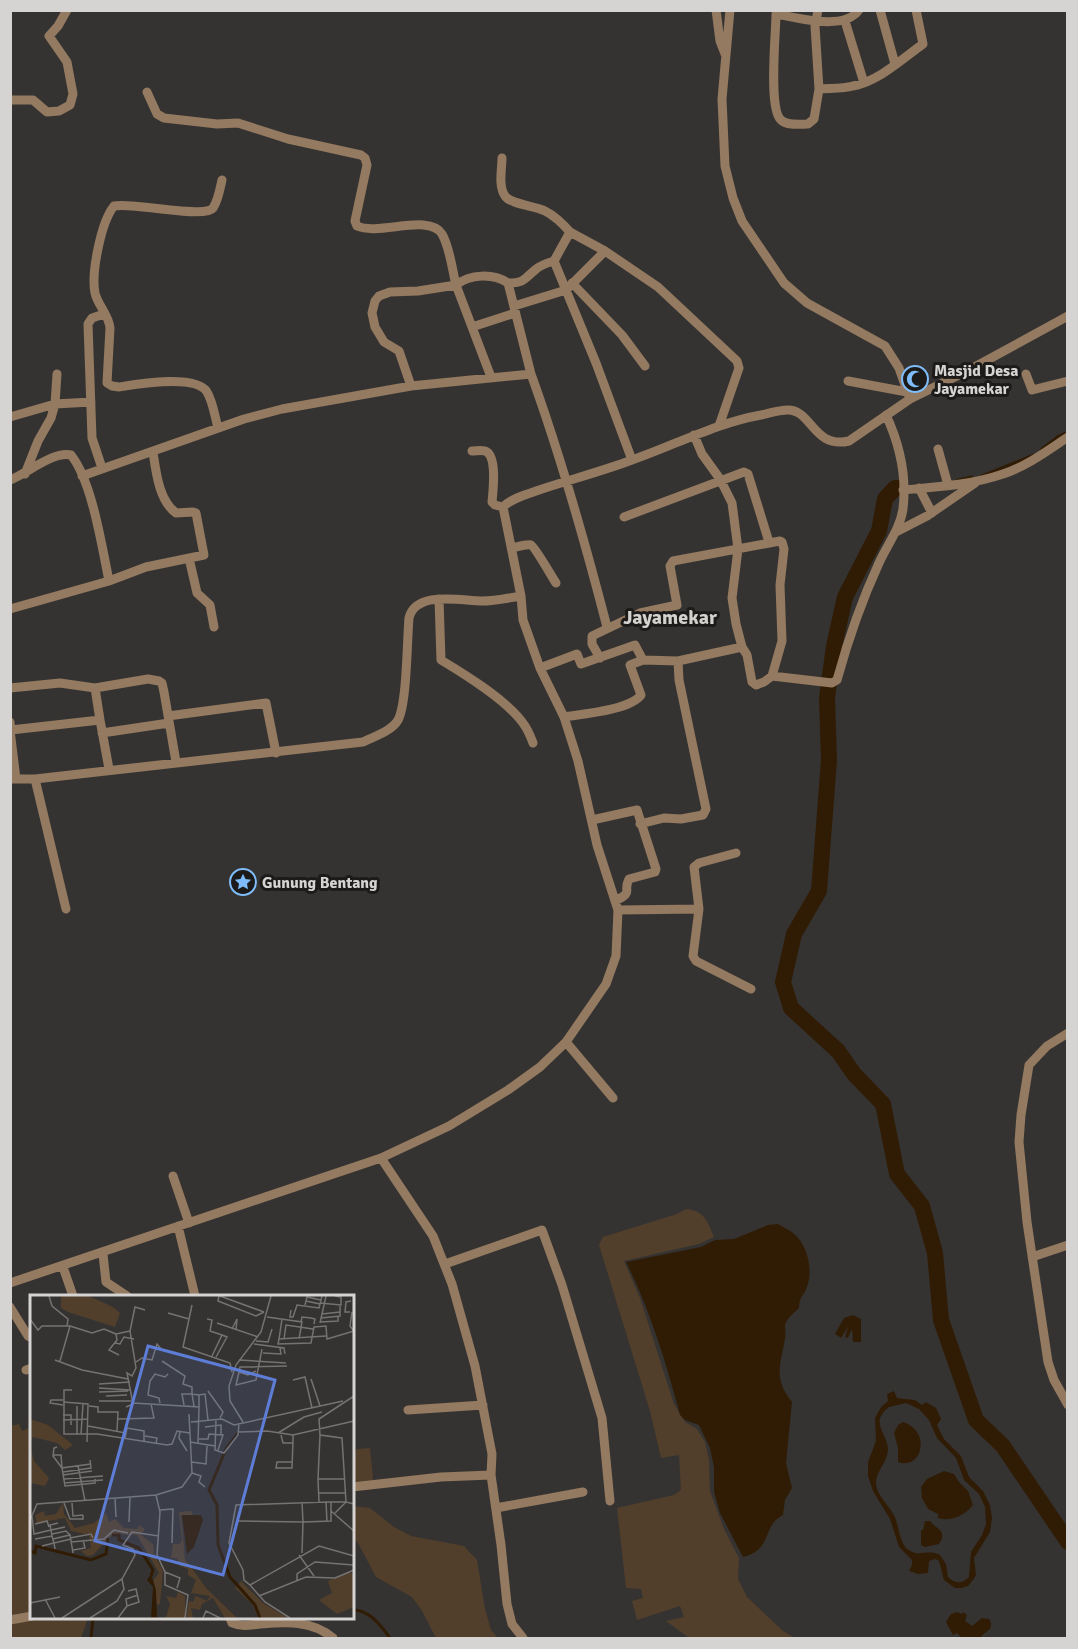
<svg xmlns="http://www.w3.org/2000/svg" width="1078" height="1649" font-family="Signika,sans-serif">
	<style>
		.green { fill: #513f2c }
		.water { fill: #301c04; fill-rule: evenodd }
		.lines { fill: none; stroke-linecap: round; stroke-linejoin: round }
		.stream { stroke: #301c04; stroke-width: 3 }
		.river { stroke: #301c04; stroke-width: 16 }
		.minor { stroke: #937a60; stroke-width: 9 }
		.labels { text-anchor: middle; stroke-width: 6; stroke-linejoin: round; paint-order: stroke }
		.poi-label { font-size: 16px; font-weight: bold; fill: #d5d4d3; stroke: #1c1b1a; text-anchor: start }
		.quarter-label { font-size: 20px; font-weight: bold; fill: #d3d1ce; stroke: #1c1b1a }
		.inset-river { fill: none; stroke: #301c04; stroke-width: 3 }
		.inset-road { fill: none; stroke: #757372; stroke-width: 1.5 }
		.view { fill: #5d7dd6; fill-opacity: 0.15; stroke: #5d7dd6; stroke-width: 3 }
		.inset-edge { fill: none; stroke: #d5d4d3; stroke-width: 3 }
	</style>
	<rect width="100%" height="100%" fill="#353331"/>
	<path class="green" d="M686 1209C704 1210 708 1222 714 1237L699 1244 624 1261 640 1298 674 1404 685 1422 697 1429 705 1442 709 1460 710 1491 724 1529 739 1558 738 1579 747 1597 783 1631 795 1638H689L666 1621 684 1617 680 1606 637 1620 632 1601 643 1598 641 1589 626 1588 617 1508 674 1495 681 1490 679 1455 661 1458 650 1411 599 1245 603 1237 677 1214Z
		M19 1424 22 1431 31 1427 32 1618H88L81 1638H11L10 1426Z
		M370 1448 374 1489 353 1490 352 1455 357 1449Z
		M352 1506 370 1508 394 1527 411 1536 464 1546 477 1560 485 1609 491 1630 498 1638H436L422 1611 412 1597 376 1577 358 1543 353 1538Z"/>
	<path class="water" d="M778 1224C783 1227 790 1230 794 1234 808 1245 813 1271 807 1287 804 1296 799 1296 799 1308 777 1328 789 1323 784 1344 779 1369 775 1380 792 1402L786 1463 792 1488 785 1500 783 1515C761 1526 774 1549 743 1557L720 1513 714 1492V1467L710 1448 699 1425 685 1420 680 1415C666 1362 650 1310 626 1262L701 1247 715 1240 734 1239 768 1225Z
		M853 1315 861 1319V1342H853L852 1329 848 1338 845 1337 848 1327 841 1338 835 1334 844 1318Z
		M894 1391 897 1398 915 1400 922 1405 926 1402 936 1408 941 1419 937 1425 944 1439 961 1456 969 1477 983 1491 990 1505 992 1518 990 1532 974 1558 976 1575 973 1580 968 1586 962 1588H955L944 1580 939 1561 935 1559 929 1561 928 1573 918 1574 909 1571 912 1565V1560L899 1547 890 1519 873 1491 868 1476V1462L876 1441 875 1418 881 1407 888 1401 887 1394ZM906 1403 919 1409 929 1420 937 1438 956 1458 964 1480 979 1494 985 1507 986 1524 982 1535 971 1552 969 1577C962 1584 955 1584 948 1577L946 1564 940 1555C927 1548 919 1559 906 1548 899 1539 899 1527 895 1517 890 1506 877 1496 876 1484 875 1472 888 1462 888 1449 887 1432 869 1423 889 1407Z
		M903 1422C932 1431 922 1471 898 1462V1448L894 1433 898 1425Z
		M944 1471 954 1474 959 1482 968 1491 973 1505C964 1516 951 1522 938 1518V1514L928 1509 922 1498 921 1487 927 1479Z
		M925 1521H930C936 1529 948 1530 939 1544L925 1547 921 1545V1530H923Z
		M957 1612 962 1614 963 1612 967 1615 965 1621 972 1626 982 1618 989 1619C996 1630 984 1631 980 1638H962L957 1633 953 1635 946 1622 951 1614Z"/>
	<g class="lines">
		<path class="stream" d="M1042 449 1059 436 1068 432
			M982 476 1034 455
			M958 480 972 477
			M352 1610C369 1609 381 1626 390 1638
			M91 1638 93 1618"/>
		<path class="river" d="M899 488H895L885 499 879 531 845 597 834 646 827 698 829 760 819 891 794 934 783 982 791 1008 838 1051 854 1074 883 1104 897 1174 922 1206 935 1253 941 1320 976 1420 1003 1446 1068 1542"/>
		<path class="minor" d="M716 10 720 41 725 54
			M730 10 722 99 725 166 733 198 742 221 784 283 807 303 885 346 899 368 910 399
			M818 10 815 26 819 89 814 119 808 124C801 124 787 126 781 120 768 109 776 33 776 14 799 18 844 31 859 10
			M880 10 895 64
			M845 21 864 83
			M819 89C830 88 842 89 853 86 879 81 902 59 923 44L916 10
			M147 92 157 114 164 118 217 124 238 123 288 139 361 155 365 158 367 165 355 221 357 226C379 236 429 213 442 234 450 248 452 269 456 285L418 291 390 292 379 296 375 301 372 313 375 327 384 342 399 351 411 386
			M10 100H33L47 112 59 111 70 105 73 94 67 62 49 36 58 26 67 10
			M502 158C502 169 498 186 505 196 510 204 535 206 545 211 555 216 563 224 570 232L554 261
			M570 232 605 251 658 287 737 361 739 368 719 426
			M572 283 622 335 645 366
			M514 306 566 290 605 251
			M472 327 515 313
			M531 374 508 283C524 283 523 280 535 270 539 266 547 263 554 261L596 363 632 460
			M1026 374 1032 390 1068 381
			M491 377 456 285C470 274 493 273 508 283
			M848 381 907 392
			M10 417 55 404 91 402
			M218 428C215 417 213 402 207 392 196 374 138 384 119 387L112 386 107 383 110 328C109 315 98 306 95 293 91 273 101 222 114 206 133 202 205 219 213 208 218 201 220 189 222 180
			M694 435 702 454 720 479 732 503 738 549 732 598 736 624 742 647 747 655 752 682 756 685 764 682 772 676 832 683 837 680C848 640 861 602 879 563 887 545 900 529 903 509 907 475 900 445 886 415
			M938 449 948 485
			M472 451C477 451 483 449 487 452 497 459 493 491 492 502L495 505 503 507
			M102 468 92 438 88 324 92 318 104 314
			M25 474 38 441 51 418 55 404 57 374
			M82 476 244 419 282 409 411 386 531 374C561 457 585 542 607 627
			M10 480C28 473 53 451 71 455 92 481 102 547 109 581
			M919 488 932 513
			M903 490C937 487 971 485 1003 474 1027 466 1047 451 1068 437
			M503 507C512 498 525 495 536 491 568 480 600 472 632 460 675 445 716 423 761 415 770 413 779 410 788 410 812 410 813 449 849 441L910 399 969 370 1068 316
			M624 517 744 472 748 474 769 542
			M896 532 927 516 975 483
			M512 548C517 547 526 544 531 545 535 547 552 577 556 583
			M189 558 197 593 210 605 214 627
			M439 599 441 660C466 675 510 702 525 726 529 732 531 738 533 743
			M10 609 109 581 146 567 204 555 196 513 193 512 176 513C159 501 156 472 153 452
			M600 658 592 644V636L640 613 677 605 670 566 673 561 780 541 782 542 784 549 780 585 782 641 772 676
			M540 668 577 654 581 664 635 645 643 660 678 661 742 647
			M10 688 60 683 95 688 148 679 159 681 162 683 164 692 176 762
			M95 688 100 720
			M168 716 266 703 276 753
			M564 717C583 714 630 710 641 695L630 665 643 660
			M10 722 11 730 100 720 109 769
			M10 730 16 779
			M102 733 169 723
			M10 779H35L363 742C373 737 392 731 398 720 407 704 407 640 409 618 416 590 461 601 482 601 495 601 508 598 521 596
			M35 779 66 909
			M592 820 637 810 656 869 655 872 629 879C622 893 635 891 615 901
			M640 824 664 818 681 819 703 815 706 809 679 680 678 661
			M699 909 694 867 699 863 736 853
			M618 910 699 909 693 956 696 961 751 989
			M1068 1033 1047 1046 1029 1065 1021 1115 1019 1142 1027 1222 1048 1362 1054 1380 1068 1405
			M566 1042 613 1098
			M381 1158 433 1236 452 1284 475 1366 492 1454 491 1475 501 1545 507 1604 512 1624 523 1638
			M173 1176 189 1223
			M178 1226 195 1296
			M103 1254 106 1282 127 1296
			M1032 1257 1068 1245
			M445 1264 542 1230 562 1285 602 1418 610 1501
			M63 1267 73 1296
			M10 1283 381 1158 449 1126 508 1090 540 1067 566 1042 606 984 616 956 618 910 597 845 578 761 564 717 540 668 523 620 521 596 503 507
			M10 1307 28 1336 32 1338
			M26 1370 32 1368
			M408 1410 483 1405
			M352 1487 441 1477 491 1475
			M496 1508 583 1492
			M230 1618 232 1623C241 1627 251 1625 260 1624 286 1622 312 1620 333 1638
			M10 1620 32 1616"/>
	</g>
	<defs>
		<symbol id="mosque-ring" viewBox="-11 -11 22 22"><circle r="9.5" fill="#1c1b1a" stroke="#7ebdf9" stroke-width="1.5"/><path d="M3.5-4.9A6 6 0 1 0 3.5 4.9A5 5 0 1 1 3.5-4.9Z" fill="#7ebdf9"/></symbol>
		<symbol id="sight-ring" viewBox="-11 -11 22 22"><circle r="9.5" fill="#1c1b1a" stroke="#7ebdf9" stroke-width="1.5"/><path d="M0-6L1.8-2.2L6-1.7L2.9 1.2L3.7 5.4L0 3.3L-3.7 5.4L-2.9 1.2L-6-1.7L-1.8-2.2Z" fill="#7ebdf9"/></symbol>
	</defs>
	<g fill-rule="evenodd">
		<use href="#mosque-ring" x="900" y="364" width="30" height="30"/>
		<use href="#sight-ring" x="228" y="867" width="30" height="30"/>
	</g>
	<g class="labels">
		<g class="poi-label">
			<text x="934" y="376">Masjid Desa<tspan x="934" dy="18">Jayamekar</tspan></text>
			<text x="262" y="888">Gunung Bentang</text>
		</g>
		<g class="quarter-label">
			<text x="670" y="624">Jayamekar</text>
		</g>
	</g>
	<g transform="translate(30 1295)">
		<rect width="324" height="324" fill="#353331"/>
		<path d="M31 1H59L83 12 90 18 85 32 38 17 31 13ZM0 124 18 130 43 150 35 155 27 148 3 142 0 147ZM0 150 4 166 19 183 15 191 0 188ZM33 208 34 219 45 233 64 228 76 218 79 227 85 224 94 233 108 234 109 230 115 234 111 240 123 249 124 259 133 276 130 309 127 310 122 287 129 278 107 240 83 239 63 260 57 261 51 256 61 253 59 240 41 236 35 223 7 228 5 220 14 216 15 221 26 219ZM161 216 163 220H151L155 264 176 293 207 323H195L183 303 172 309 170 315 161 313 163 323H156L159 306 163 307 166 301 177 306 180 301 161 298 166 285 158 280V274L150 271 147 263H141L143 249H150L152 245 149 217ZM317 277 324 279V312L307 319 289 305 302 298 298 286ZM211 286 233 308 258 323H229L222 309 205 293ZM148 297 155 301V323H136L140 309 136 301 146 303Z" fill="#513f2c"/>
		<path d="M152 220H171L173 225 164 252 157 259ZM121 279 126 295 127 323H121L123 292 117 285Z" fill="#301c04"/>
		<path class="inset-river" d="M209 137 196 154 179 195 187 210 188 250 200 282 225 310 230 323M82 240H89V245L109 253 123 275 121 281M0 256 5 258 6 251 61 265 76 259 78 243"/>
		<path class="inset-road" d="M19 1 22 11 38 24 37 31M189 1 188 6 226 21 234 17M190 1 234 17M276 6 277 2 291 5M290 8 311 10V2L305 1M162 10 153 52 200 68 202 77M275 10 276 6 290 9M261 15 260 22H263L267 10 289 13 292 1M320 17H315L316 7 321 6M322 17 320 31 323 35M138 18 159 24M292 19 310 17M237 22 272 27 269 44M291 23 310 21V11M0 24 8 35 12 31H40L30 66M177 24 182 25 180 36 192 40 182 61M252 24 249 44 296 41M271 27 272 22 281 23 285 24 284 29M290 27 308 26V21M187 28 228 42M290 28 296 1M40 31 62 38 74 34 86 39M202 34 207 24 206 35M100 36 105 12 115 15M249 44 248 49 281 48 284 32 296 31 297 44 324 36M254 44 256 30 283 34M226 46 238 47 242 34M85 48 90 49 94 42 104 44M224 49 254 53 255 59M233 58 251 59 250 53M89 60 79 55 87 45 86 39 100 36 106 73 102 81 97 78 103 109 96 112M186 62 197 42 192 40M25 65 52 75 98 84M209 65 256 68M132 66 155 81 153 89 162 92V99H152L154 110M106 67 112 63 122 65 127 49 132 55M226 76 218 80 209 77 206 90 226 85 232 54M209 77 210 72 257 71M281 84 290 111M263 85 275 82 282 113M69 89 100 87M69 93 100 95M42 95H34V139H67L137 150 142 149 147 136 160 138M178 96 193 117 190 123M69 97 98 96M76 101 97 100M33 105H21L20 108 33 110M69 106H101M33 107 58 109 57 147M103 108 169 112 168 148M130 108 129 103 118 100 120 86 125 79 135 82 138 79M47 111V140M59 111 68 112V117H88L87 136M164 111 162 99 169 100M169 112V100L175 99 178 125M33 120H41V130M88 124 124 123 121 109M186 124 185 155 194 158 208 140 209 128M33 125 58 124M161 127 192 124 204 130 313 106M213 127 200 106 199 91 206 70 231 37 241 1M58 131 96 138 95 143M175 132 191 130V139M150 136 149 143 157 156M209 137 237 136 263 140 324 126M96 138 97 133 114 136V147M248 138 274 122 292 117M51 139 53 109M251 140 253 148H263M290 140 288 184H314M115 141 127 143 126 149M169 144H178L179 139 193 140 188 155M160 147 185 151M27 152 24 153 23 161 32 173M23 160H31L32 173M162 167 176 169 177 151M262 167H247L246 173H262L263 145V140M61 169 32 173 35 191 65 188V184M48 171 55 206M33 177 61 173 60 165M162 178 171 181 169 187 175 192M33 180 62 176M34 184 73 181M288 184 289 207M34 188 73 185M288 198H315M126 200 130 217 127 260 135 277V290L158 300 155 323M85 203 86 222M296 207 206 210 199 248 213 275 214 285 220 290 289 251 324 261M34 208 40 224H53V220M42 208 43 221 53 220M130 215 143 214 142 248M301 216 324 236M305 218 316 207 324 209M2 221 4 239 21 235 22 241M0 225 7 209 126 200 152 192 162 178 159 119M208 226 273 227 272 207M99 227 100 202M297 227 296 207H316L312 143 290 140 289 124 324 101M28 228 20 230 21 235 35 232M5 229 17 226 19 232M22 239 36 236 40 240M40 243 61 239 63 243M5 244 22 241 24 248 12 251M23 244 40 240 43 258M41 247 74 244 84 235 98 238M25 254 24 248 41 244M43 255 55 253 53 245M272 258 273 227 301 226V207M269 260 284 281M135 277 150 283 147 293M267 285V279L285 267 324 270M220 290 235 307 260 323M229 301 276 282 305 283 324 275M15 304 25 323M0 308 30 302M97 311 96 304 108 300M32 323 92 284 105 260 103 254 93 250 102 237 129 241M60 323 87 306 94 294 92 284M88 323 97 311 109 307 106 294 98 296M173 323 176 316 190 323"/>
		<path class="view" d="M118 51 245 85 193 280 65 246Z"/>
		<rect width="324" height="324" class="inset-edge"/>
	</g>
	<rect width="1078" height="1649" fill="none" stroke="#d5d4d3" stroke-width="24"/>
</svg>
